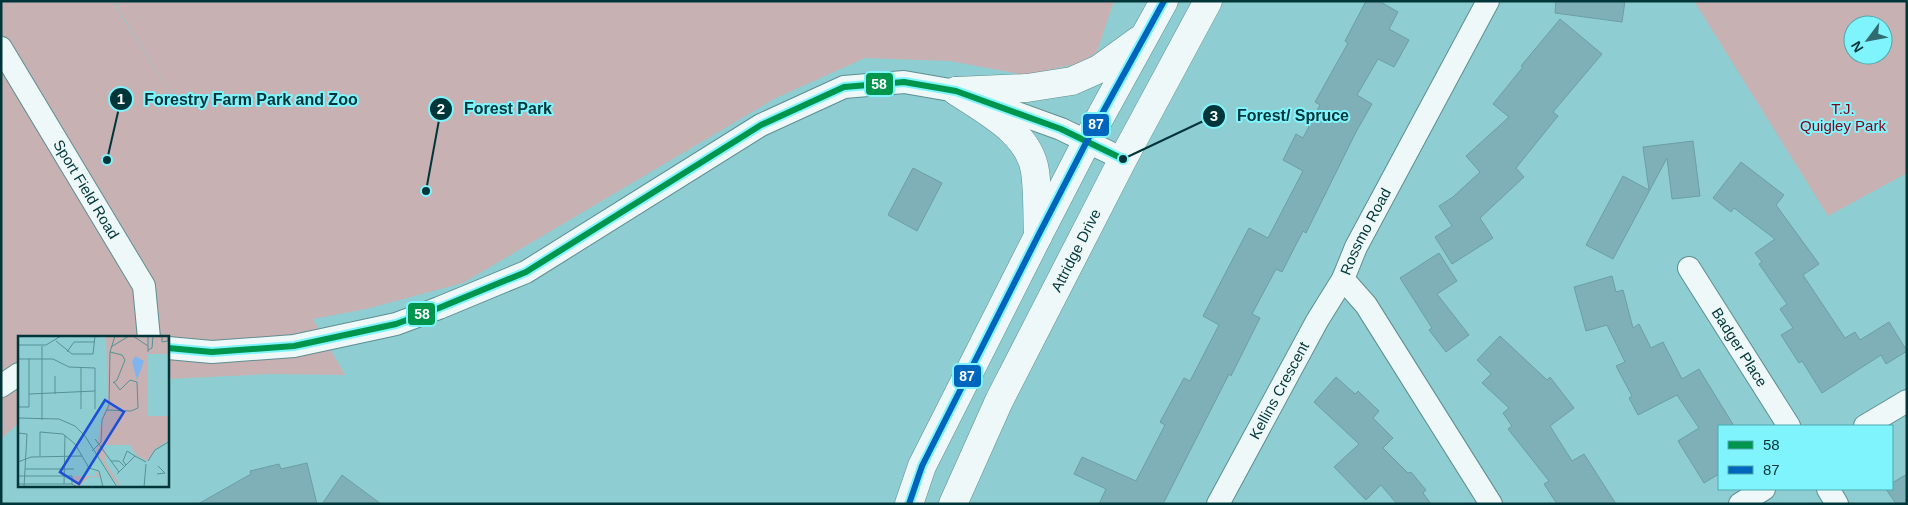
<svg xmlns="http://www.w3.org/2000/svg" width="1908" height="505" font-family="Arial,sans-serif">
	<style>
		.park { fill: #c8b1b2; fill-rule: evenodd }
		.building { fill: #7fb0b8; stroke: #6b9ea5 }
		.lines { fill: none; stroke-linecap: round; stroke-linejoin: round }
		.minor-casing { stroke: #5e8e91; stroke-width: 24 }
		.secondary-casing { stroke: #5e8e91; stroke-width: 29 }
		.minor { stroke: #eef8f8; stroke-width: 22 }
		.secondary { stroke: #eef8f8; stroke-width: 28 }
		.bus-1-casing { stroke: #80f4fc; stroke-width: 10 }
		.bus-2-casing { stroke: #80f4fc; stroke-width: 10 }
		.bus-1 { stroke: #00954d; stroke-width: 6 }
		.bus-2 { stroke: #0065bd; stroke-width: 6 }
		.labels { text-anchor: middle; stroke-width: 4; stroke-linejoin: round; paint-order: stroke }
		.park-label { font-size: 15px; fill: #83001b; stroke: #80f4fc }
		.street-label { font-size: 15px; fill: #003639; stroke: #80f4fc }
		.inset-road { fill: none; stroke: #559195; stroke-width: 1 }
		.view { fill: #1d4ed8; fill-opacity: 0.15; stroke: #1d4ed8; stroke-width: 2.5 }
		.inset-edge { fill: none; stroke: #003639; stroke-width: 2.5 }
		.leader { fill: none; stroke: #003639; stroke-width: 2 }
		.callout-dot { fill: #003639; stroke: #80f4fc; stroke-width: 2 }
		.mark-label { font-size: 15px; text-anchor: middle; font-weight: bold; fill: #fff }
		.callout-label { font-size: 16px; text-anchor: middle; font-weight: bold; fill: #003639; stroke: #80f4fc; stroke-width: 4; stroke-linejoin: round; paint-order: stroke }
		.line-badge { stroke: #80f4fc; stroke-width: 2 }
		.badge-label { font-size: 14px; text-anchor: middle; font-weight: bold; fill: #fff }
	</style>
	<rect width="100%" height="100%" fill="#8eced2"/>
	<path class="park" d="M1 1H112L199 138 113 1H1114L1097 52 1081 63 1024 75 950 61 865 58 774 99 463 283 366 309 313 319 345 375 270 374 168 379V338H19V423L1 439Z
		M1694 1H1907V173L1828 216ZM1853 25H1883V55H1853Z"/>
	<path class="building" d="M1366 1H1379L1398 12 1389 29 1409 40 1394 67 1378 59 1357 95 1372 104 1356 132 1306 233 1303 231 1282 272 1276 269 1252 314 1260 318 1231 376 1229 374 1163 504H1099L1106 489 1074 474 1082 457 1136 481 1165 425 1160 422 1184 378 1190 381 1219 325 1203 316 1249 228 1268 238 1303 171 1283 160 1296 134 1303 138 1320 105 1315 102 1348 43 1345 41Z
		M1556 1H1625L1622 22 1555 13Z
		M1560 19 1602 54 1553 112 1558 116 1516 168 1524 177 1480 218 1493 238 1452 264 1435 237 1452 226 1439 206 1453 197 1480 172 1466 156 1509 117 1493 104 1523 67 1521 66Z
		M1693 141 1700 196 1672 199 1667 158 1613 259 1586 245 1623 176 1649 190 1643 147Z
		M1741 162 1784 195 1776 205 1819 264 1803 275 1845 338 1855 332 1860 340 1889 322 1907 351 1886 364 1881 355 1822 393 1802 361 1799 363 1781 335 1793 328 1780 309 1787 304 1759 264 1762 262 1755 253 1775 239 1734 208 1731 212 1713 198Z
		M913 168 942 183 917 231 888 215Z
		M1439 253 1457 281 1437 294 1469 335 1446 352 1429 330 1432 328 1400 278Z
		M1612 276 1616 292 1623 290 1633 328 1639 324 1651 348 1663 342 1682 379 1699 369 1734 426H1719V474L1704 483 1678 441 1699 428 1677 395 1638 415 1629 398 1632 396 1616 366 1625 362 1607 325 1586 331 1574 287Z
		M1500 336 1547 380 1550 377 1574 408 1550 426 1572 461 1584 454 1616 504H1557L1544 484 1549 481 1508 429 1512 426 1503 413 1509 408 1482 383 1491 374 1477 360Z
		M1336 377 1355 394 1358 391 1379 411 1373 418 1393 438 1383 448 1408 473 1411 472 1426 490 1423 493 1431 504H1397L1381 485 1366 500 1334 467 1359 444 1314 402Z
		M307 463 317 504H198L251 474 250 471 279 464 281 469Z
		M1907 474V504H1896L1886 489H1892V483Z
		M342 475 381 504H322Z"/>
	<g class="lines">
		<defs>
			<g id="minor">
				<path id="s1" d="M1 48 144 286 149 338"/>
				<path id="s2" d="M1689 268 1789 426"/>
				<path d="M1343 279 1366 305 1491 504"/>
				<path d="M168 348 212 352 294 346 396 324 439 308 526 272 761 125 844 87 904 82 956 91 1061 129 1123 159"/>
				<path d="M1 386 19 374"/>
				<path d="M1865 426 1907 401"/>
				<path d="M1828 489 1837 504"/>
				<path id="s3" d="M1218 504 1317 321 1343 279 1356 247 1488 1"/>
				<path d="M1740 504 1764 489"/>
			</g>
			<g id="secondary">
				<path d="M956 91 1027 88 1072 81 1099 69 1139 40"/>
				<path d="M956 91C985 111 1029 132 1035 171 1038 192 1037 215 1038 236"/>
				<path d="M909 504 922 466 1038 236 1087 141 1164 1"/>
				<path id="s4" d="M953 504 999 401 1123 159 1208 1"/>
			</g>
		</defs>
		<use href="#minor" class="minor-casing"/>
		<use href="#secondary" class="secondary-casing"/>
		<use href="#minor" class="minor"/>
		<use href="#secondary" class="secondary"/>
		<defs>
			<path id="bus-1" d="M168 348 212 352 294 346 396 324 439 308 526 272 761 125 844 87 904 82 956 91 1061 129 1123 159"/>
			<path id="bus-2" d="M909 504 922 466 1038 236 1087 141 1164 1"/>
		</defs>
		<use href="#bus-1" class="bus-1-casing"/>
		<use href="#bus-2" class="bus-2-casing"/>
		<use href="#bus-1" class="bus-1"/>
		<use href="#bus-2" class="bus-2"/>
	</g>
	<g class="labels">
		<g class="park-label">
			<text x="1843" y="114">T.J.<tspan x="1843" dy="17">Quigley Park</tspan></text>
		</g>
		<g class="street-label">
			<text dy="5" stroke="none"><textPath href="#s1" startOffset="165">Sport Field Road</textPath></text>
			<text dy="5" stroke="none"><textPath href="#s3" startOffset="310">Rossmo Road</textPath></text>
			<text dy="5" stroke="none"><textPath href="#s4" startOffset="282">Attridge Drive</textPath></text>
			<text dy="5" stroke="none"><textPath href="#s2" startOffset="94">Badger Place</textPath></text>
			<text dy="5" stroke="none"><textPath href="#s3" startOffset="129">Kellins Crescent</textPath></text>
		</g>
	</g>
	<g transform="translate(18 336)">
		<rect width="151" height="151" fill="#8eced2"/>
		<path d="M88 0H151V18H130V80H151V104L137 113 129 125 118 119 112 109H86L88 127 104 151 97 146 78 115 84 80 90 68ZM77 134 83 141H71L61 151 55 146V140H79Z" fill="#c8b1b2"/>
		<path d="M117 20 126 25 119 44 114 26Z" fill="#80b4ef"/>
		<path class="inset-road" d="M115 0 130 10M144 0V6L150 5V0M38 5 54 18H75L77 0M0 9H28L43 0M24 10V84M93 11 111 0M130 14 134 12 135 0M49 16 56 6H77M92 16 104 19 107 24 99 44 95 47M130 16V0M0 23H35L51 31 77 32V55L11 58M37 40V58M0 71H11V23M63 73V31M77 73V55M89 74 113 75 120 72 119 46 112 44 102 54 96 46M0 82 41 83 57 90 67 100 99 151M0 97 9 98 6 151M77 103 93 125M74 115 83 106 84 84 91 69 92 16 97 0M22 120V96L45 98 57 108 71 132 81 135 85 151M130 125 137 114 152 105M0 126 13 121 64 120M108 129 105 125 109 115 117 120M7 133H56M101 136 93 125H101L107 131M99 138 117 120 128 126M139 138 147 137 140 130M0 140H54V148M0 148H54L59 151M46 148 47 99M126 151 128 128"/>
		<path class="view" d="M87 64 106 76 61 148 42 136Z"/>
		<rect width="151" height="151" class="inset-edge"/>
	</g>
	<path class="leader" d="M107 160L121 99M426 191L441 109M1123 159L1214 116"/>
	<g class="callout-dot">
		<circle cx="107" cy="160" r="5"/>
		<circle cx="426" cy="191" r="5"/>
		<circle cx="1123" cy="159" r="5"/>
		<circle cx="121" cy="99" r="12"/>
		<circle cx="441" cy="109" r="12"/>
		<circle cx="1214" cy="116" r="12"/>
	</g>
	<g class="mark-label">
		<text x="121" y="104">1</text>
		<text x="441" y="114">2</text>
		<text x="1214" y="121">3</text>
	</g>
	<g class="callout-label">
		<text x="251" y="105">Forestry Farm Park and Zoo</text>
		<text x="508" y="114">Forest Park</text>
		<text x="1293" y="121">Forest/ Spruce</text>
	</g>
	<g class="line-badge">
		<rect x="865" y="72" width="29" height="24" rx="5" fill="#00954d"/>
		<rect x="1082" y="113" width="28" height="24" rx="5" fill="#0065bd"/>
		<rect x="407" y="302" width="29" height="24" rx="5" fill="#00954d"/>
		<rect x="953" y="364" width="29" height="24" rx="5" fill="#0065bd"/>
	</g>
	<g class="badge-label">
		<text x="879" y="89">58</text>
		<text x="1096" y="129">87</text>
		<text x="422" y="319">58</text>
		<text x="967" y="381">87</text>
	</g>
	<rect width="1908" height="505" fill="none" stroke="#003639" stroke-width="5"/>
	<rect x="1718" y="425" width="175" height="65" fill="#80f4fc" stroke="#4da8ae"/>
	<rect x="1728" y="441" width="25" height="8" fill="#00954d" stroke="#4da8ae"/>
	<text x="1763" y="450" font-size="15" fill="#003639">58</text>
	<rect x="1728" y="466" width="25" height="8" fill="#0065bd" stroke="#4da8ae"/>
	<text x="1763" y="475" font-size="15" fill="#003639">87</text>
	<g transform="translate(1868 40) rotate(238)"><circle r="24" fill="#80f4fc" stroke="#4da8ae"/>
	<path d="M0-4L9 19L0 12L-9 19Z" fill="#326b6f"/>
	<text y="-8" font-size="14" font-weight="bold" text-anchor="middle" fill="#003639">N</text>
	</g>
</svg>
